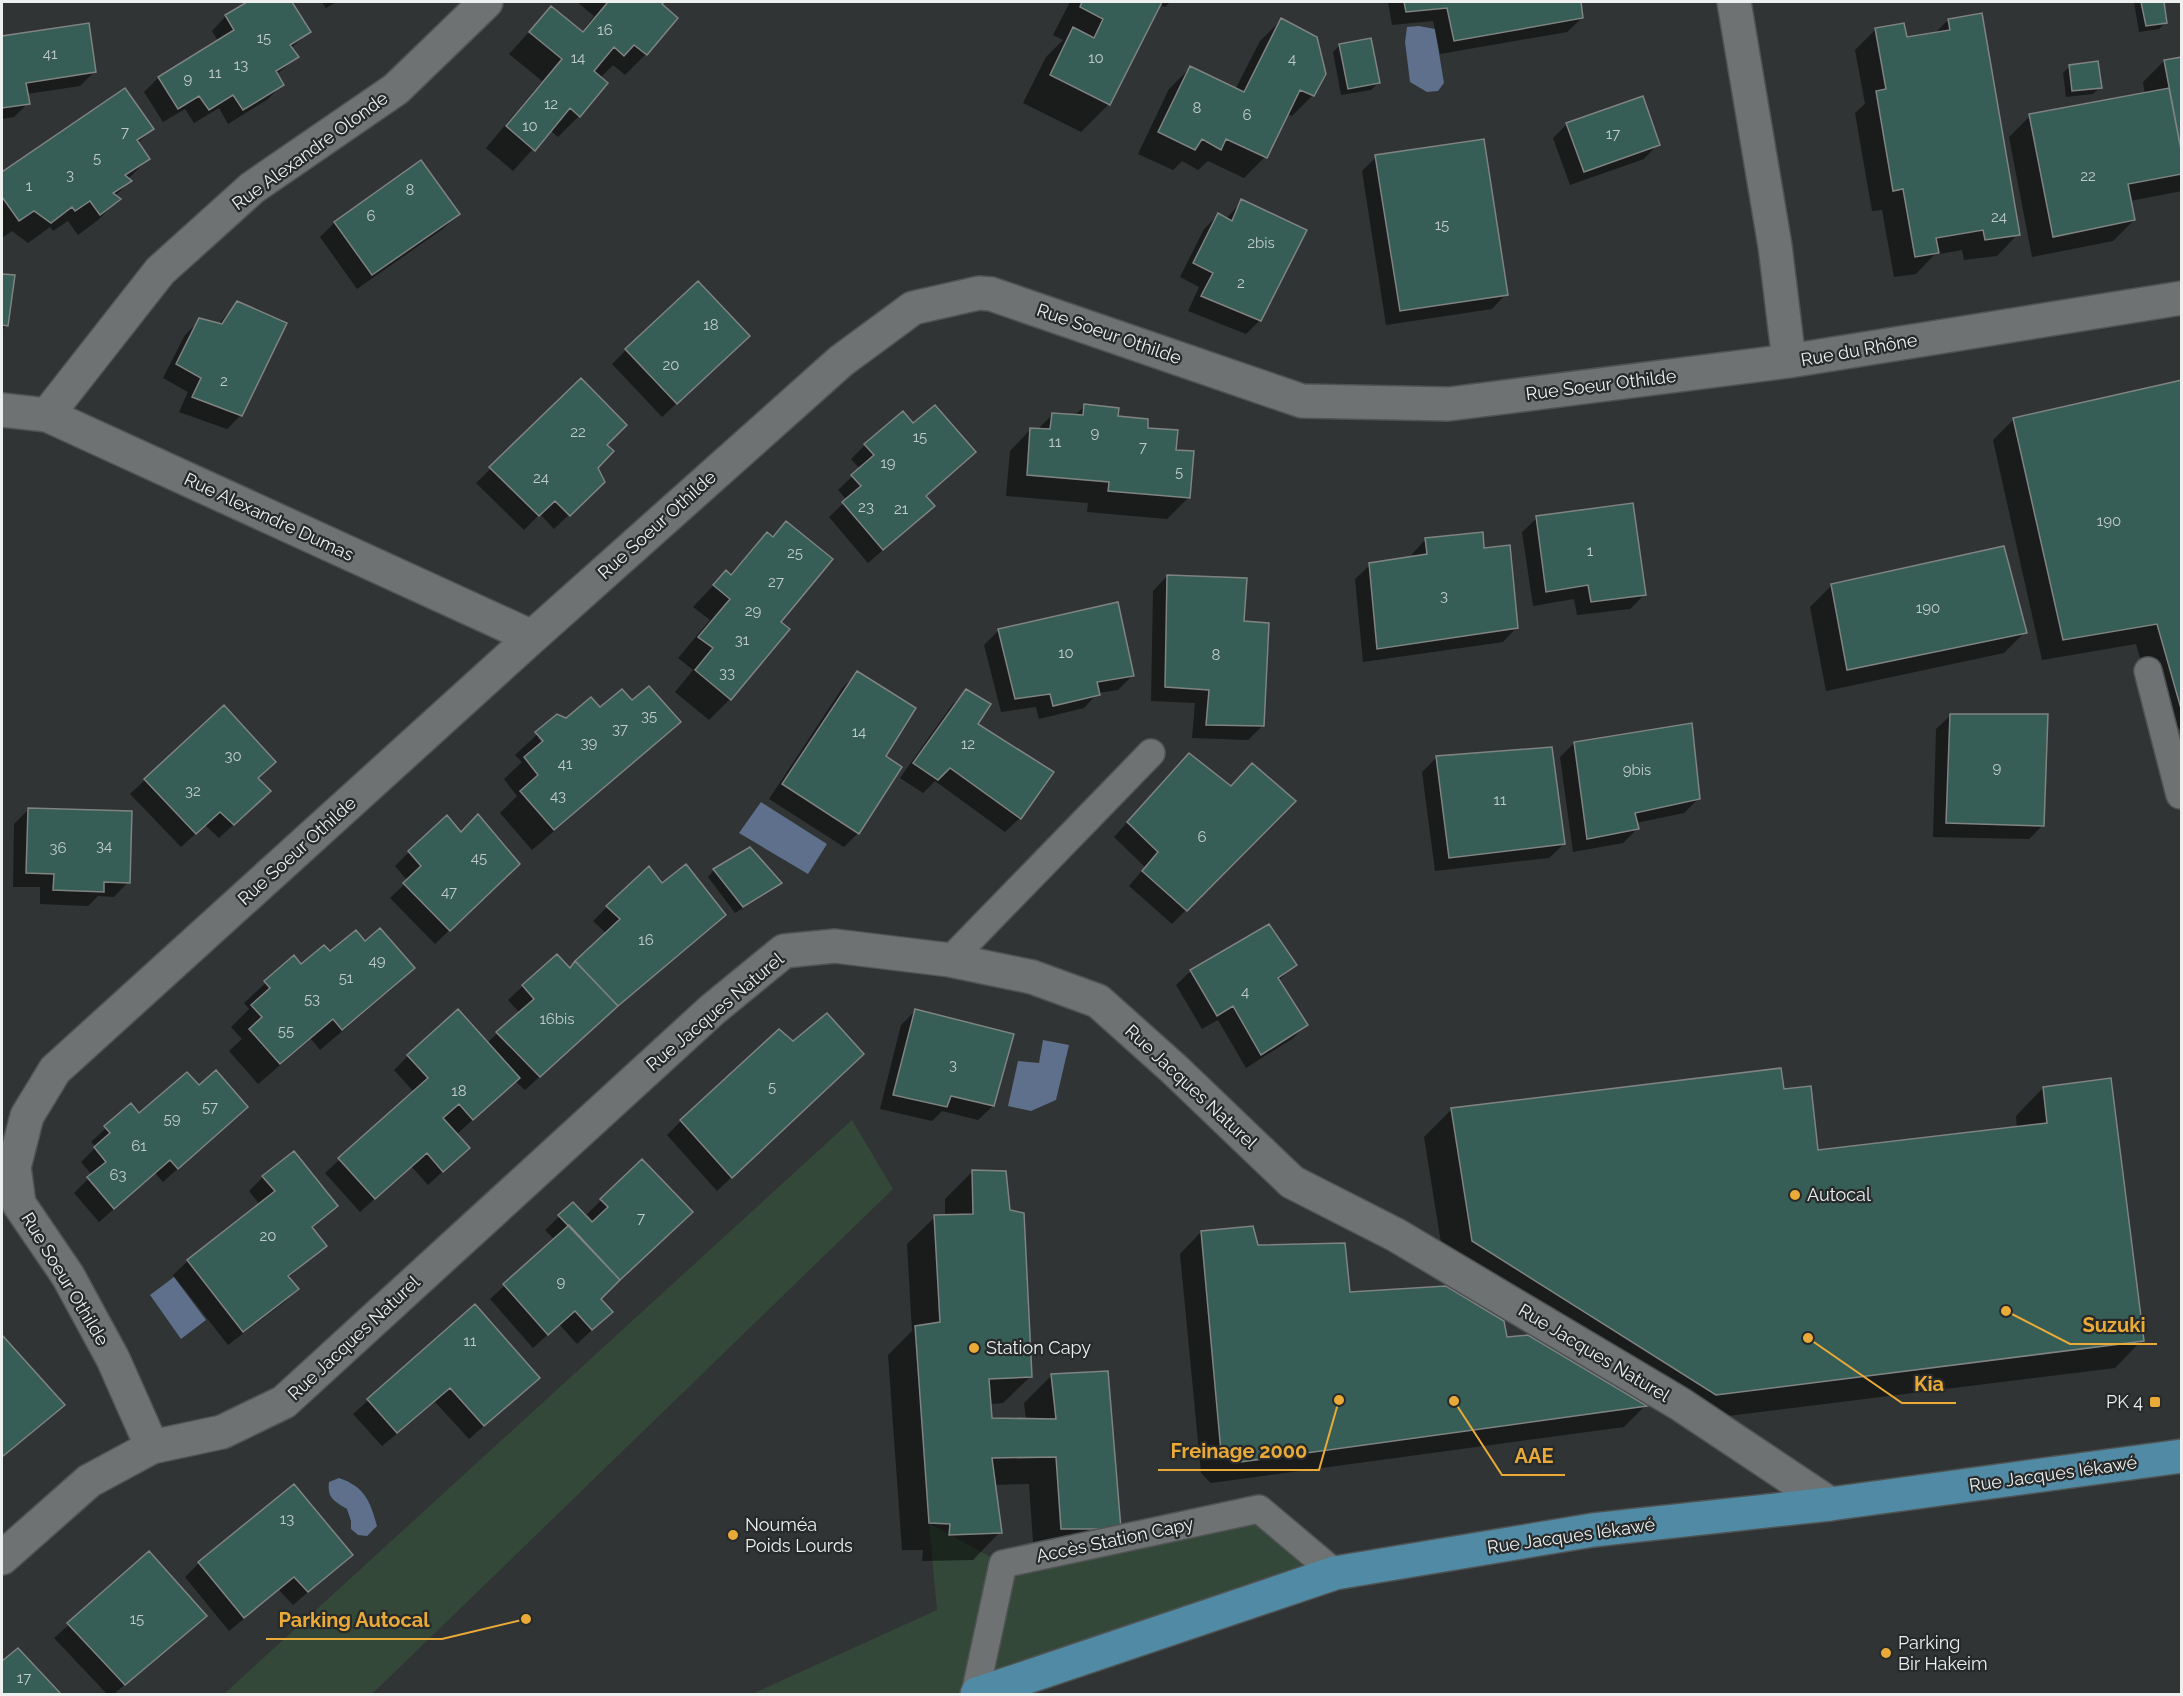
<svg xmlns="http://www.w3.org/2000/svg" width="2183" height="1696" font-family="Raleway,sans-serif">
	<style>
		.green { fill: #34483a }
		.water { fill: #5e708b }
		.shadow { fill: #0007; fill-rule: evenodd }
		.building { fill: #365d56; stroke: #7f8382; stroke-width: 1.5 }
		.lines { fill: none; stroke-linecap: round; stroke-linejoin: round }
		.lane-casing { stroke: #505353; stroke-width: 30 }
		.street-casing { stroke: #505353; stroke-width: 36 }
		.primary-casing { stroke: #505353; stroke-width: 36 }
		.lane { stroke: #6e7272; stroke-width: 27 }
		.street { stroke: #6e7272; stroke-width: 33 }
		.primary { stroke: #518aa4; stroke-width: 33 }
		.poi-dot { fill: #eaaa38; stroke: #272a2a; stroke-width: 2 }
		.labels { text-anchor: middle; stroke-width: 4.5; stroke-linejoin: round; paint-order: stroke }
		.number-label { font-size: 15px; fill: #c0cbca }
		.street-label { font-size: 18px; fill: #eef0f0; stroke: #272a2a }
		.poi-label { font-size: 18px; fill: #eef0f0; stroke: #272a2a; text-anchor: start }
		.leader { fill: none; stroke: #eaaa38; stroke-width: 2 }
		.callout-dot { fill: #eaaa38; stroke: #272a2a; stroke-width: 2 }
		.callout-label { font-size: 20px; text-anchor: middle; font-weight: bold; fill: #eaaa38; stroke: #272a2a; stroke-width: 4.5; stroke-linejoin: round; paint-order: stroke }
	</style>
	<rect width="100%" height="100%" fill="#313434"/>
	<path class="green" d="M852 1120 893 1189 372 1694H224Z
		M1259 1509 1335 1573 977 1694H752L937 1610 929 1523 1003 1564Z"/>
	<path class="water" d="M1419 26 1435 29 1444 83 1438 91 1427 92 1410 82 1405 42 1407 27Z
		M761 802 827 844 808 874 739 833Z
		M1043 1040 1069 1045 1056 1100 1031 1111 1008 1106 1018 1061 1039 1063Z
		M174 1277 206 1320 181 1339 150 1295Z
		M339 1478C365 1487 370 1501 377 1526L367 1536 358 1535 351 1529V1521L347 1509C334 1501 327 1498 329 1482Z"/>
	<path class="shadow" d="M250 2H290L309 32 291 48 297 57 276 75 282 84 268 99 228 124 219 108 194 123 185 109 163 122 144 92 158 78 218 41 212 31 226 16Z
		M322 2H336L326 8Z
		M577 2H662L646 54 625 75 613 65 600 78 606 83 579 116 558 137 550 130 513 171 486 148 542 81 509 54 551 8 581 33 594 16Z
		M1070 2H1170L1165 7 1159 4 1109 104 1081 132 1023 103 1046 57 1063 40 1053 35Z
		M1388 2H1581H1580L1582 18 1567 32 1440 54 1433 21 1392 25Z
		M2134 2H2162L2166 22 2159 29 2139 32Z
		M1281 20 1313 95 1292 116 1286 114 1265 157 1244 178 1208 161 1198 170 1182 161 1173 170 1138 154 1169 89 1190 68 1235 90 1260 41Z
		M1948 20 2018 234 1997 256 1964 260 1962 250 1934 255 1916 274 1894 277 1882 210 1872 211 1855 113 1865 104 1855 50 1876 29 1906 39 1934 34Z
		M88 24 94 72 80 86 27 94 28 103 14 117 2 119V37Z
		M1340 45 1378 83 1371 90 1341 95 1333 52Z
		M2182 58V191L2130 201 2134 220 2113 241 2032 257 2009 137 2030 116 2145 94 2143 82 2164 61Z
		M2070 66 2100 87 2093 94 2066 97 2063 73Z
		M125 90 152 129 138 143 148 159 128 179 130 181 115 196 119 199 98 220 78 235 68 221 53 231 50 227 28 243 12 231 2 238V174Z
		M1567 124 1658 144 1644 159 1570 185 1553 138Z
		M1376 157 1506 294 1492 309 1386 325 1362 171Z
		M421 163 458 214 444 228 357 289 320 237 334 223Z
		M1242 201 1260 320 1246 334 1188 311 1199 287 1180 277 1204 229 1218 215 1226 219Z
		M2 275 13 277 6 325 2 330Z
		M237 303 241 415 227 429 179 412 188 392 163 378 185 335 200 320 218 325Z
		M626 350H733L662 417 612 364Z
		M581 380 605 445 596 468 603 482 554 529 540 514 524 530 476 483Z
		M2182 381V728L2161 733 2136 644 2042 660 1993 440 2014 419Z
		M1085 406 1146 429 1174 451 1189 497 1167 519 1087 512 1088 503 1006 496 1010 451 1031 429 1037 430 1052 415 1074 416Z
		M913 425 974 452 925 497 918 520 868 563 829 517 847 500 838 490 860 469 851 459 865 445Z
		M1537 518 1644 595 1630 609 1577 615 1574 599 1533 606 1522 532Z
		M786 523 779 622 730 699 709 720 675 692 693 670 678 658 710 620 693 607 726 572 729 575 767 534 772 538Z
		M1426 539 1482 550 1517 627 1503 642 1363 662 1355 579 1370 565 1412 558V554Z
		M1167 576 1242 623 1263 725 1248 740 1192 738 1195 703 1151 701 1153 591Z
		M1831 586 2025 632 2004 653 1826 691 1810 607Z
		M999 630 1132 676 1118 690 1098 693 1084 708 1039 719 1036 707 1001 712 984 645Z
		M858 673 884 757 858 833 844 847 769 799 843 687Z
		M966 691 976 724 1020 818 1005 832 935 781 923 793 900 778 952 705Z
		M632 702 679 722 657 743 532 850 500 813 517 796 504 779 522 762 515 755 558 715 566 720ZM538 738H542L547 748Z
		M223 707 257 779 254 806 219 838 205 825 181 847 130 794Z
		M1951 715 2043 825 2029 839 1933 837 1936 729Z
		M1574 743 1699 798 1684 813 1636 823 1637 829 1623 843 1573 852 1560 757Z
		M1436 758 1564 844 1549 858 1435 871 1422 772Z
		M1175 769 1231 788 1294 801 1172 924 1129 886 1145 867 1114 837Z
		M28 810 128 882 114 897 98 896 88 906 40 904V887H13L14 824Z
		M461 833 518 864 435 944 390 898 408 881 395 866 409 852Z
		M714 870 780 882 774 889 735 913 708 877Z
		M662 885 710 929 602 1020 525 1090 515 1081 456 1135 468 1148 428 1185 411 1166 360 1212 325 1173 414 1092 394 1070 408 1056 487 1043 520 1013 508 1000 523 986 557 956 570 970 607 934 593 921 607 907Z
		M365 943 413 968 392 989 320 1050 311 1039 258 1084 229 1051 242 1039 231 1027 249 1009 244 1003 293 958 301 966 330 954Z
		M1295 965 1278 981 1306 1025 1292 1039 1246 1068 1218 1020 1202 1029 1176 985 1191 971Z
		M915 1011 993 1106 978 1120 942 1111 932 1121 880 1109 901 1025Z
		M793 1043 847 1068 717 1191 667 1135 681 1121Z
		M198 1087 246 1107 163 1182 155 1173 99 1222 74 1193 92 1175 81 1162 96 1147 91 1142 131 1105 139 1115Z
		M2043 1088 2142 1340 2115 1368 1688 1421 1445 1268 1424 1137 1452 1109 1782 1091 1817 1152 2017 1128 2016 1116Z
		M642 1161 599 1299 611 1312 577 1344 559 1324 533 1348 490 1299 555 1240 545 1230 560 1216 592 1224 594 1222 587 1214Z
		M972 1172 1031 1376 1003 1403 989 1404 990 1419 1026 1420 1024 1403 1051 1376 1120 1529 1034 1556 1029 1484 994 1485 1000 1532 973 1560 922 1561 923 1550H902L888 1355 912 1331 907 1244 935 1217H945V1199Z
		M263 1177 336 1206 311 1229 325 1246 288 1278 297 1289 283 1303 228 1345 173 1275 188 1261 260 1205 249 1191Z
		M1201 1232 1257 1247 1349 1294 1506 1339 1527 1337 1644 1407 1624 1427 1211 1483 1201 1473 1180 1254Z
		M475 1306 523 1392 469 1439 435 1402 382 1446 353 1414Z
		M2 1338 63 1405 2 1458Z
		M294 1486 351 1555 293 1605 279 1590 229 1631 185 1577 199 1563Z
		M149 1553 205 1615 114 1694H107L54 1638Z
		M18 1650 59 1694H2V1663Z"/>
	<path class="building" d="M247 2H292L311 32 290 45 299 57 276 71 284 85 243 110 233 95 209 110 199 96 178 109 158 77 234 30 225 15Z
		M608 2H664L662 4 678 18 647 55 634 45 624 56 614 47 594 71 608 83 580 117 570 108 535 151 506 126 562 59 529 32 551 6 583 32Z
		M1082 2H1162L1110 105 1050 75 1073 27 1094 38 1103 19 1080 7Z
		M1404 2H1581L1583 18 1454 41 1447 8 1406 12Z
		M2141 2H2164L2167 23 2146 26Z
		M1982 13 2020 235 1985 240 1983 230 1936 238 1939 253 1915 257 1903 189 1893 191 1876 91 1886 89 1875 28 1904 23 1907 37 1950 30 1948 19Z
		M1281 18 1317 37 1326 74 1314 96 1300 90 1267 158 1226 139 1221 150 1202 139 1195 150 1158 132 1190 66 1244 92Z
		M89 23 96 72 26 83 30 104 2 108V36Z
		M1371 38 1380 83 1348 89 1339 44Z
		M2182 57V155L2164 60Z
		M2098 61 2102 88 2072 91 2069 65Z
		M125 88 154 129 137 140 150 159 125 175 132 181 113 193 121 199 100 215 90 201 75 211 72 207 51 223 34 211 19 221 2 197V172Z
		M2169 88 2182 155V174L2128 184 2135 220 2053 237 2029 114Z
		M1643 96 1660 145 1584 172 1566 123Z
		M1484 139 1508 295 1400 311 1375 155Z
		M421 160 460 214 372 275 334 222Z
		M1241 199 1307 230 1261 321 1201 296 1213 273 1193 263 1218 213 1232 221Z
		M2 274 15 275 8 326 2 325Z
		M698 281 750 336 677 404 625 349Z
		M237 301 287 323 242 416 192 397 201 378 176 364 199 318 222 324Z
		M581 378 627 425 607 445 614 451 598 468 605 482 570 516 555 501 539 516 489 467Z
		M2182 380V712L2157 624 2063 640 2013 418Z
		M1084 404 1119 408 1118 416 1148 419V428L1178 430 1176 450 1194 451 1190 498 1108 491 1109 482 1027 475 1030 428 1050 429 1052 413 1083 415Z
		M935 405 976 452 926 496 935 506 883 550 842 502 861 486 851 475 874 455 864 444 903 411 913 423Z
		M1633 503 1646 595 1591 602 1588 585 1546 592 1536 516Z
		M786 521 833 559 781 622 790 629 731 700 695 670 713 648 698 637 730 599 713 585 726 570 731 575 767 532 773 537Z
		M1483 532 1484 548 1510 545 1518 628 1377 649 1369 563 1427 554 1425 538Z
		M2004 546 2027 633 1847 670 1831 584Z
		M1167 575 1247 578 1244 621 1269 623 1264 726 1206 725 1209 690 1165 687Z
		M1118 602 1134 676 1097 682 1100 695 1053 706 1050 694 1015 699 998 629Z
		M857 671 916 708 886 756 902 767 859 834 782 784Z
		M649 686 681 722 554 830 520 791 538 775 524 757 543 741 535 732 557 714 566 718 591 697 600 707 622 689 632 700Z
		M966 689 991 704 978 724 1054 772 1021 819 950 768 938 780 913 763Z
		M224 705 276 762 258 778 271 791 234 825 220 812 196 834 144 779Z
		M1950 714H2048L2044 826 1946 823Z
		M1692 723 1700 799 1635 813 1639 829 1587 839 1574 742Z
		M1552 747 1565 844 1449 858 1436 756Z
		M1189 753 1231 786 1252 763 1296 801 1187 911 1142 871 1158 852 1127 822Z
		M28 808 132 811 130 883 104 882V892L53 890 54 874 26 873Z
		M478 814 520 864 450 931 403 883 421 866 408 851 447 815 461 832Z
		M750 847 782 883 743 907 713 869Z
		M686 864 726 915 618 1006 575 961 620 919 606 906 649 866 662 883Z
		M1269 924 1297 965 1278 978 1308 1025 1261 1055 1233 1006 1217 1016 1190 970Z
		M380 928 415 968 342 1030 333 1019 280 1064 249 1029 262 1017 251 1005 270 988 264 981 294 955 301 964 324 945 330 951 356 930 365 941Z
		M557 954 570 968 575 961 618 1006 540 1077 496 1032 534 999 522 985Z
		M458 1009 520 1078 473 1120 459 1104 443 1118 470 1148 443 1172 427 1153 375 1199 338 1158 428 1078 407 1055Z
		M915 1009 1014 1034 994 1106 951 1096 947 1107 893 1095Z
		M827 1013 864 1054 732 1178 680 1120 779 1029 793 1041Z
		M1781 1068 1784 1089 1811 1086 1818 1150 2047 1123 2043 1087 2111 1078 2144 1341 1716 1395 1472 1241 1451 1108Z
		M216 1070 248 1107 178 1169 170 1160 114 1209 87 1177 106 1162 94 1147 110 1133 104 1126 131 1103 139 1113 187 1072 199 1085Z
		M294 1151 338 1206 312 1227 327 1246 288 1276 299 1289 243 1332 187 1260 275 1191 262 1176Z
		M642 1159 693 1212 620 1280 558 1215 573 1202 592 1222 608 1207 600 1199Z
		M972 1170 1006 1171 1010 1210 1024 1213 1032 1377 989 1379 992 1418 1056 1419 1051 1374 1108 1371 1121 1529H1061L1056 1457 992 1458 1002 1533 949 1535 950 1524 929 1523 915 1326 940 1322 934 1215 973 1214Z
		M569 1225 620 1280 601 1299 613 1312 592 1330 575 1311 548 1335 503 1284Z
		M1253 1226 1258 1245 1345 1243 1350 1292 1446 1286 1504 1321 1507 1337 1528 1335 1647 1406 1233 1463 1221 1452 1201 1231Z
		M475 1304 540 1378 484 1426 450 1388 397 1433 367 1399Z
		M2 1335 65 1405 2 1457Z
		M294 1484 353 1555 308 1592 294 1577 244 1618 198 1562Z
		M149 1551 207 1616 125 1685 67 1623Z
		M18 1648 61 1694H2V1661Z"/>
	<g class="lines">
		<defs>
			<path id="lane" d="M2148 671 2180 795H2182
				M950 960 1151 753
				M975 1694 1003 1564 1259 1509 1335 1573"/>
			<path id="street" d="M1734 2 1775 246 1789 361
				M2 410 47 415 532 637
				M47 415 160 271 252 188 396 89 486 2
				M152 1447 113 1359 68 1276 19 1204 14 1167 27 1116 55 1070 532 637 841 361 913 308 979 293 991 294 1302 401 1449 404 1789 361 2182 298
				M2 1558 89 1481 152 1447 222 1432 284 1402 712 1010 784 951 835 946 950 960 1032 977 1098 1001 1174 1069 1292 1182 1396 1235 1680 1404 1830 1504"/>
			<path id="primary" d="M977 1694 1335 1573 1593 1530 1830 1504 2182 1456"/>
		</defs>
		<use href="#lane" class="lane-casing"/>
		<use href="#street" class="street-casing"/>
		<use href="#primary" class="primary-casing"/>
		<use href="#lane" class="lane"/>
		<use href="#street" class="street"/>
		<use href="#primary" class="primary"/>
	</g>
	<g class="poi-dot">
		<circle cx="1795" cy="1195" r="6"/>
		<circle cx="974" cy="1348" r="6"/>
		<rect x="2149" y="1396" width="12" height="12" rx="3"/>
		<circle cx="733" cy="1535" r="6"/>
		<circle cx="1886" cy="1653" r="6"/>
	</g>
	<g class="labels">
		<g class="number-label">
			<text x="605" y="35">16</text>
			<text x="264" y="43">15</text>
			<text x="50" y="59">41</text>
			<text x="578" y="63">14</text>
			<text x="1096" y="63">10</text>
			<text x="1292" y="64">4</text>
			<text x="241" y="70">13</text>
			<text x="215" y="78">11</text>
			<text x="188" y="84">9</text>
			<text x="551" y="109">12</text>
			<text x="1197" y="113">8</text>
			<text x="1247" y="120">6</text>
			<text x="530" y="131">10</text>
			<text x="125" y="137">7</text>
			<text x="1613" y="139">17</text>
			<text x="97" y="163">5</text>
			<text x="70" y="180">3</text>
			<text x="2088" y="181">22</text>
			<text x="29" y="191">1</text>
			<text x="410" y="195">8</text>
			<text x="371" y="221">6</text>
			<text x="1999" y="222">24</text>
			<text x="1442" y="230">15</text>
			<text x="1261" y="248">2bis</text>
			<text x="1241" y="288">2</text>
			<text x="711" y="330">18</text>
			<text x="671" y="370">20</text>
			<text x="224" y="386">2</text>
			<text x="578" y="437">22</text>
			<text x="1095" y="438">9</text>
			<text x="920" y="442">15</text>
			<text x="1055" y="447">11</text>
			<text x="1143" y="452">7</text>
			<text x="888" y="468">19</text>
			<text x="1179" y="477">5</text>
			<text x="541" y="483">24</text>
			<text x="866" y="512">23</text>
			<text x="901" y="514">21</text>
			<text x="2109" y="526">190</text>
			<text x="1590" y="556">1</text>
			<text x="795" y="558">25</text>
			<text x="776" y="587">27</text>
			<text x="1444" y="601">3</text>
			<text x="1928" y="613">190</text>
			<text x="753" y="616">29</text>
			<text x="742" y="645">31</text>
			<text x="1066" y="658">10</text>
			<text x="1216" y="660">8</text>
			<text x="727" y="678">33</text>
			<text x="649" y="721">35</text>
			<text x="620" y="734">37</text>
			<text x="859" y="737">14</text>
			<text x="589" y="748">39</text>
			<text x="968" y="749">12</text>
			<text x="233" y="761">30</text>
			<text x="565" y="769">41</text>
			<text x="1997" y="773">9</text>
			<text x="1637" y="775">9bis</text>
			<text x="193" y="796">32</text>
			<text x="558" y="801">43</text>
			<text x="1500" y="805">11</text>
			<text x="1202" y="842">6</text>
			<text x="104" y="851">34</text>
			<text x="58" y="853">36</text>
			<text x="479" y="863">45</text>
			<text x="449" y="897">47</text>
			<text x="646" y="945">16</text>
			<text x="377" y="966">49</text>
			<text x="346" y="983">51</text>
			<text x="1245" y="997">4</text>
			<text x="312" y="1004">53</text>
			<text x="557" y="1024">16bis</text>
			<text x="286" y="1036">55</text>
			<text x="953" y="1070">3</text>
			<text x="772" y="1092">5</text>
			<text x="459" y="1096">18</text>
			<text x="210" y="1112">57</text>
			<text x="172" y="1124">59</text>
			<text x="139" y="1151">61</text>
			<text x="118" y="1180">63</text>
			<text x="641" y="1223">7</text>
			<text x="268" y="1241">20</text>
			<text x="561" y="1287">9</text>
			<text x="470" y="1346">11</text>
			<text x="287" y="1524">13</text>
			<text x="137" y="1624">15</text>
			<text x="24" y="1683">17</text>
		</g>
		<g class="street-label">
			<text transform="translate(310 151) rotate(-36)" y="6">Rue Alexandre Olonde</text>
			<text transform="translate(1109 334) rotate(19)" y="6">Rue Soeur Othilde</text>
			<text transform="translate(1859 350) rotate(-10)" y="6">Rue du Rhône</text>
			<text transform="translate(1601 385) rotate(-7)" y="6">Rue Soeur Othilde</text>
			<text transform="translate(269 517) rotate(25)" y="6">Rue Alexandre Dumas</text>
			<text transform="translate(657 525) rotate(-42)" y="6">Rue Soeur Othilde</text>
			<text transform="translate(297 851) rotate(-42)" y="6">Rue Soeur Othilde</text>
			<text transform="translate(715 1012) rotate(-40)" y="6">Rue Jacques Naturel</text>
			<text transform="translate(1191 1087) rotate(43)" y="6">Rue Jacques Naturel</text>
			<text transform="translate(65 1279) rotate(59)" y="6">Rue Soeur Othilde</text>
			<text transform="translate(354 1338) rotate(-43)" y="6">Rue Jacques Naturel</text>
			<text transform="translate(1594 1353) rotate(31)" y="6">Rue Jacques Naturel</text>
			<text transform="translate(2053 1474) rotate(-8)" y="6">Rue Jacques Iékawé</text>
			<text transform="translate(1571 1536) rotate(-8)" y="6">Rue Jacques Iékawé</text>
			<text transform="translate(1115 1540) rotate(-12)" y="6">Accès Station Capy</text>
		</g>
		<g class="poi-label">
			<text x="1807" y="1201">Autocal</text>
			<text x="986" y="1354">Station Capy</text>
			<text x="2143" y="1408" text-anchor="end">PK 4</text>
			<text x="745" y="1531">Nouméa<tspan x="745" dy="21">Poids Lourds</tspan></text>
			<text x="1898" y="1649">Parking<tspan x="1898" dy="21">Bir Hakeim</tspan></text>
		</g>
	</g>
	<path class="leader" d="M2006 1311L2070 1344H2157M1808 1338L1902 1403H1956M1339 1400L1319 1470H1158M1454 1401L1502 1475H1565M526 1619L442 1639H266"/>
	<g class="callout-dot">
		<circle cx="2006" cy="1311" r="6"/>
		<circle cx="1808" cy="1338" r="6"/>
		<circle cx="1339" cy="1400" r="6"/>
		<circle cx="1454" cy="1401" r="6"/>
		<circle cx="526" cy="1619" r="6"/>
	</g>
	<g class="callout-label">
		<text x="2114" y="1332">Suzuki</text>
		<text x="1929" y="1391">Kia</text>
		<text x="1239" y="1458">Freinage 2000</text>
		<text x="1534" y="1463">AAE</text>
		<text x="354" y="1627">Parking Autocal</text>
	</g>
	<rect width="2183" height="1696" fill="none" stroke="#eef0f0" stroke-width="6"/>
</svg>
